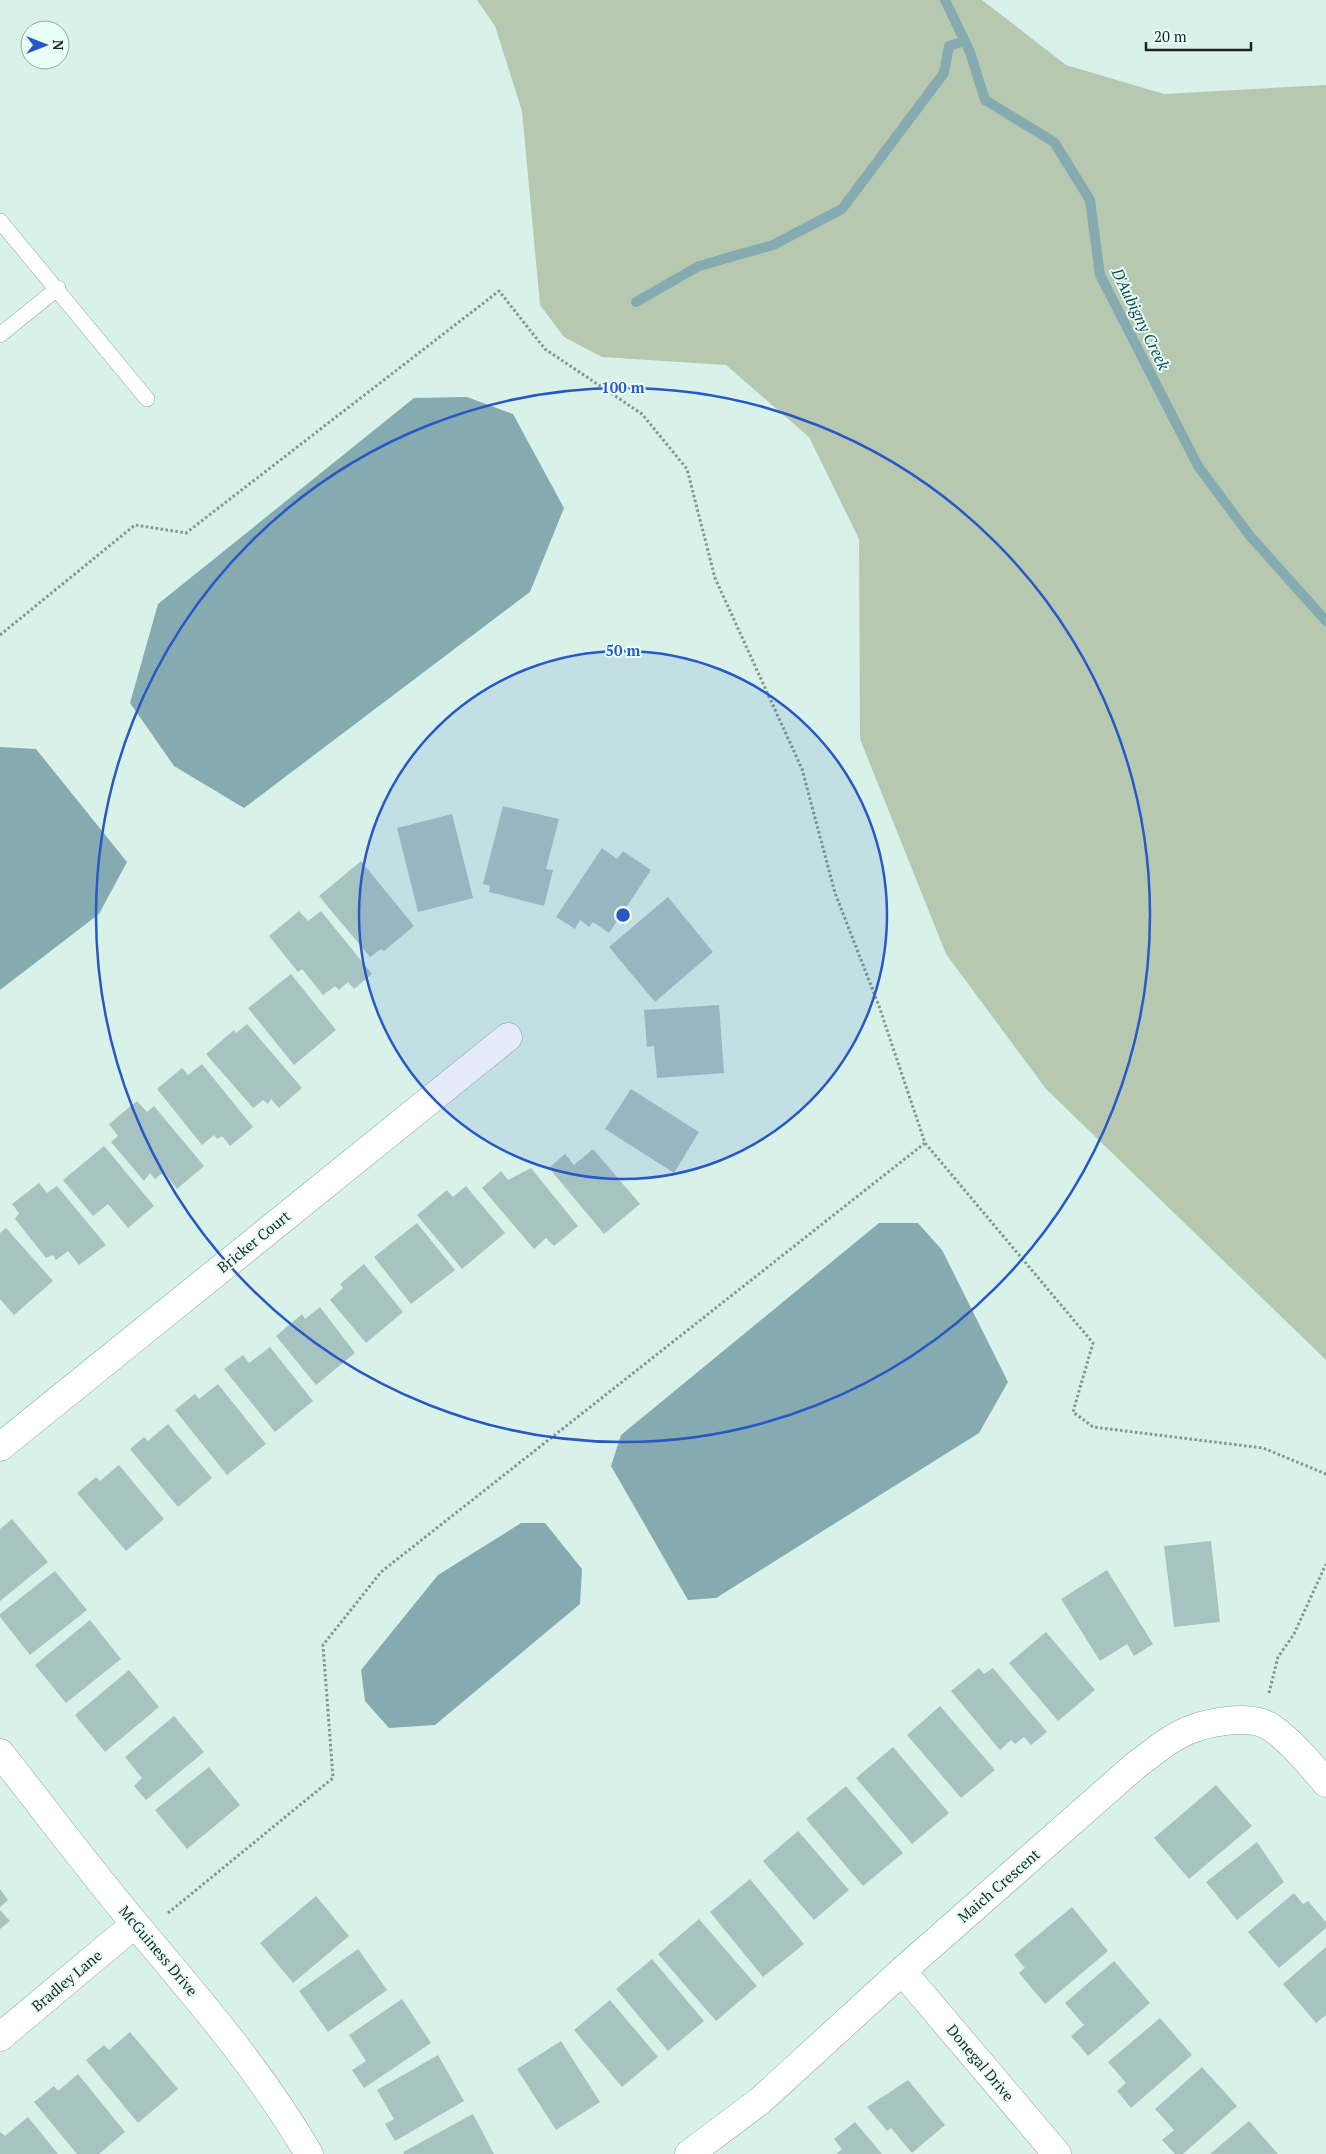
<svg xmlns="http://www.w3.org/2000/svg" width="1326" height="2154" font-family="'PT Serif',serif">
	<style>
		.green { fill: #b7c8b0 }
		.water { fill: #85abb1 }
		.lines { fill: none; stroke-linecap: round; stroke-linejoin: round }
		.stream { stroke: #85abb1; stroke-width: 10 }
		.building { fill: #a7c3c1 }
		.lane-casing { stroke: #8da69d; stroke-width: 16 }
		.street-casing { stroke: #8da69d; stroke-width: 29 }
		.path { stroke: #849690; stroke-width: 3; stroke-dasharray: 2.5 2.5; stroke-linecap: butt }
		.lane { stroke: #fff; stroke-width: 15 }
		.street { stroke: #fff; stroke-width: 28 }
		.ring { fill: none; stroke: #2858c6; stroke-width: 2.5 }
		.labels { text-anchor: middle; stroke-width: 4; stroke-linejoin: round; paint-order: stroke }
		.street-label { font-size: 15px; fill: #1b2522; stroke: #e9fef7 }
		.water-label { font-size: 16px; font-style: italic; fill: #0e4850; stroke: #e9fef7 }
		.centre { fill: #2858c6; stroke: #e9fef7; stroke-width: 2.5 }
		.ring-label { font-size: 15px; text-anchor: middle; font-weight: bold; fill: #2858c6; stroke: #e9fef7; stroke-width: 4; stroke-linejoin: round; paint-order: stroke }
	</style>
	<rect width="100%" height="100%" fill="#d8f2e9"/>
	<path class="green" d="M477 0H982L1066 65 1164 94 1326 85V1360L1046 1089 946 954 860 739 859 539 809 437 726 365 602 357 564 337 540 305 522 111 495 26Z"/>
	<path class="water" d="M467 397 513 414 564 508 530 592 244 808 174 766 130 703 158 604 414 398Z
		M0 747 36 749 127 862 99 914 0 990Z
		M879 1223H918L942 1250 1008 1382 979 1433 716 1598 688 1600 611 1466 621 1435Z
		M521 1523H545L582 1569 580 1604 435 1725 389 1728 365 1701 361 1670 438 1575Z"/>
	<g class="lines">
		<path class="stream" d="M945 0 970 52 985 100 1054 142 1090 200 1100 275 1198 466 1250 536 1326 621
			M636 302 699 266 773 245 842 209 944 73 949 46 965 41"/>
	</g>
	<path class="building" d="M503 806 559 819 546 869 553 870 544 906 489 892 490 886 483 884Z
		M452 814 473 898 418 912 397 828Z
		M602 848 617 859 623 851 651 870 609 933 593 922 589 927 580 920 575 929 556 917Z
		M361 861 414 926 384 951 381 949 370 957 319 896Z
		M668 897 713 952 655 1002 609 947Z
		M299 911 308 921 321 911 372 974 354 989 348 982 339 990 335 986 323 995 302 969 298 972 269 936Z
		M291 974 336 1030 294 1065 248 1008Z
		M719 1005 724 1073 657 1078 654 1046 647 1047 644 1010Z
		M247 1024 302 1088 279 1108 271 1099 268 1104 263 1100 253 1108 206 1054 234 1030 236 1033Z
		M202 1064 253 1127 230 1146 222 1136 217 1139 214 1135 202 1145 157 1089 182 1068 188 1075Z
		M631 1089 699 1132 674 1173 605 1129Z
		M137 1101 147 1112 154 1106 204 1166 177 1189 164 1172 155 1179 150 1173 144 1181 111 1142 118 1136 109 1124Z
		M104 1146 154 1206 128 1228 108 1204 93 1216 63 1180Z
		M593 1149 640 1204 604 1234 549 1168 565 1154 574 1165Z
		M531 1168 578 1226 554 1246 546 1238 534 1249 482 1188 501 1171 508 1180Z
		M39 1183 47 1193 57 1186 106 1245 79 1265 68 1251 56 1260 53 1255 46 1258 15 1219 19 1213 12 1204Z
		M466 1186 505 1233 462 1269 417 1215 447 1190 453 1197Z
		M417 1223 455 1270 411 1304 374 1257Z
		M6 1228 53 1281 14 1315 0 1299V1233Z
		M364 1264 403 1312 366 1343 330 1300 343 1288 340 1284Z
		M320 1307 355 1353 316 1385 276 1336 302 1314 305 1319Z
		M270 1347 313 1401 275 1432 224 1369 243 1355 249 1363Z
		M218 1384 266 1444 227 1475 175 1410 195 1394 199 1399Z
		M168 1424 212 1478 178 1507 130 1449 144 1437 148 1441Z
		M119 1465 164 1519 126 1551 77 1493 96 1477 100 1481Z
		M12 1519 48 1562 0 1601V1529Z
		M1211 1541 1220 1622 1174 1627 1164 1546Z
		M1107 1570 1153 1644 1134 1656 1127 1644 1100 1661 1061 1599Z
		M55 1571 87 1610 30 1655 0 1617V1614Z
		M90 1620 121 1659 66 1703 35 1665Z
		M1046 1632 1095 1690 1058 1721 1009 1663Z
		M979 1668 984 1674 993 1668 1047 1732 1031 1745 1024 1737 1015 1744 1011 1740 1000 1750 951 1691Z
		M129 1670 159 1707 105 1752 75 1715Z
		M940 1706 995 1770 961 1798 907 1735Z
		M174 1716 204 1752 146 1800 134 1786 142 1778 125 1757Z
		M893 1747 949 1813 912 1844 856 1778Z
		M209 1767 240 1805 187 1849 155 1810Z
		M1216 1785 1252 1826 1189 1879 1154 1838Z
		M846 1786 903 1853 863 1886 806 1819Z
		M798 1831 849 1890 814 1920 763 1861Z
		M1257 1842 1284 1882 1237 1920 1206 1882Z
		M750 1879 804 1944 763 1977 710 1912Z
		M0 1889 8 1900 0 1907Z
		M1294 1893 1303 1904 1308 1901 1326 1922V1928L1279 1968 1248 1932Z
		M316 1896 349 1936 293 1983 260 1943Z
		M1072 1907 1108 1951 1045 2004 1019 1973 1025 1968 1014 1955Z
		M0 1910 10 1921 0 1929Z
		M699 1919 757 1986 716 2021 658 1954Z
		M1326 1947V2015L1316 2023 1283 1984Z
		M358 1949 387 1990 328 2032 299 1991Z
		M652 1959 704 2021 668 2051 616 1989Z
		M1114 1961 1150 2003 1088 2056 1071 2036 1084 2025 1065 2003Z
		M402 1999 431 2043 364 2088 352 2070 366 2061 349 2035Z
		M610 2000 658 2057 622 2087 574 2030Z
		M1160 2018 1192 2055 1131 2108 1117 2091 1126 2083 1108 2062Z
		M130 2032 178 2089 138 2123 86 2060 104 2045 109 2050Z
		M561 2041 600 2102 556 2130 517 2069Z
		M438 2055 464 2101 395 2141 385 2124 394 2119 377 2090Z
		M1202 2067 1237 2106 1183 2154H1175L1162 2140 1174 2130 1155 2109Z
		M78 2074 125 2132 99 2154H77L34 2102 54 2086 58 2091Z
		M908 2080 945 2125 912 2153 891 2128 887 2131 867 2107Z
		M473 2114 494 2154H404L403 2152Z
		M28 2117 58 2154H0V2132L5 2136Z
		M1249 2121 1278 2154H1210Z
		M855 2122 882 2154H836L842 2149 834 2139Z"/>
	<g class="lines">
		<defs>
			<path id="lane" d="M0 221 147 399
				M0 335 58 288"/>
			<path id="street" d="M0 1447 508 1037
				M0 1753C45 1810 89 1869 136 1925 199 2000 259 2069 309 2154
				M902 1971 1057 2154
				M0 2037 135 1924
				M689 2154 761 2100 902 1971 1136 1765C1149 1756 1162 1744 1177 1736 1199 1723 1250 1712 1272 1728 1293 1743 1310 1764 1326 1783"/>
		</defs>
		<use href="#lane" class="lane-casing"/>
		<use href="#street" class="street-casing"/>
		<path class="path" d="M0 635 135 525 186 533 499 291 545 349 642 414 687 469 715 578 802 769 835 893 879 1006 925 1143 1093 1343 1073 1412 1093 1427 1263 1448 1326 1474
			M1269 1693 1278 1657 1294 1634 1326 1564
			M168 1913 333 1778 323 1645 381 1572 925 1143"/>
		<use href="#lane" class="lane"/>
		<use href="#street" class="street"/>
	</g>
	<circle cx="623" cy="915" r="264" fill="#2858c6" fill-opacity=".12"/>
	<g class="ring">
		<circle cx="623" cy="915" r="264"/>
		<circle cx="623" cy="915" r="527"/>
	</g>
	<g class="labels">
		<g class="street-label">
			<text transform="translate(254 1242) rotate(-39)" y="5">Bricker Court</text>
			<text transform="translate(999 1886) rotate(-41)" y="5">Maich Crescent</text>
			<text transform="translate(158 1951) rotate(50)" y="5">McGuiness Drive</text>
			<text transform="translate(67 1981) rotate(-40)" y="5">Bradley Lane</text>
			<text transform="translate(980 2063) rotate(50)" y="5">Donegal Drive</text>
		</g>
		<g class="water-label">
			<text transform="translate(1141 319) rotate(64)" y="6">D'Aubigny Creek</text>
		</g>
	</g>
	<circle cx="623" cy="915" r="8" class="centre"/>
	<g class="ring-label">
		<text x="623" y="393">100 m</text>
		<text x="623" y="656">50 m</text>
	</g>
	<g transform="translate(45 45) rotate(90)"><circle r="24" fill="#e9fef7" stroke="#97a7a2"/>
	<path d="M0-4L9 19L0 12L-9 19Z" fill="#2858c6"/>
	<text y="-8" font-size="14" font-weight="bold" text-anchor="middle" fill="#1b2522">N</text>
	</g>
	<path d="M1146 42v8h105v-8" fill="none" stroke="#1b2522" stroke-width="2.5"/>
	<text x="1154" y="42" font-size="15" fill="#1b2522" stroke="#e9fef7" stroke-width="4" paint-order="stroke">20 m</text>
</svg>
